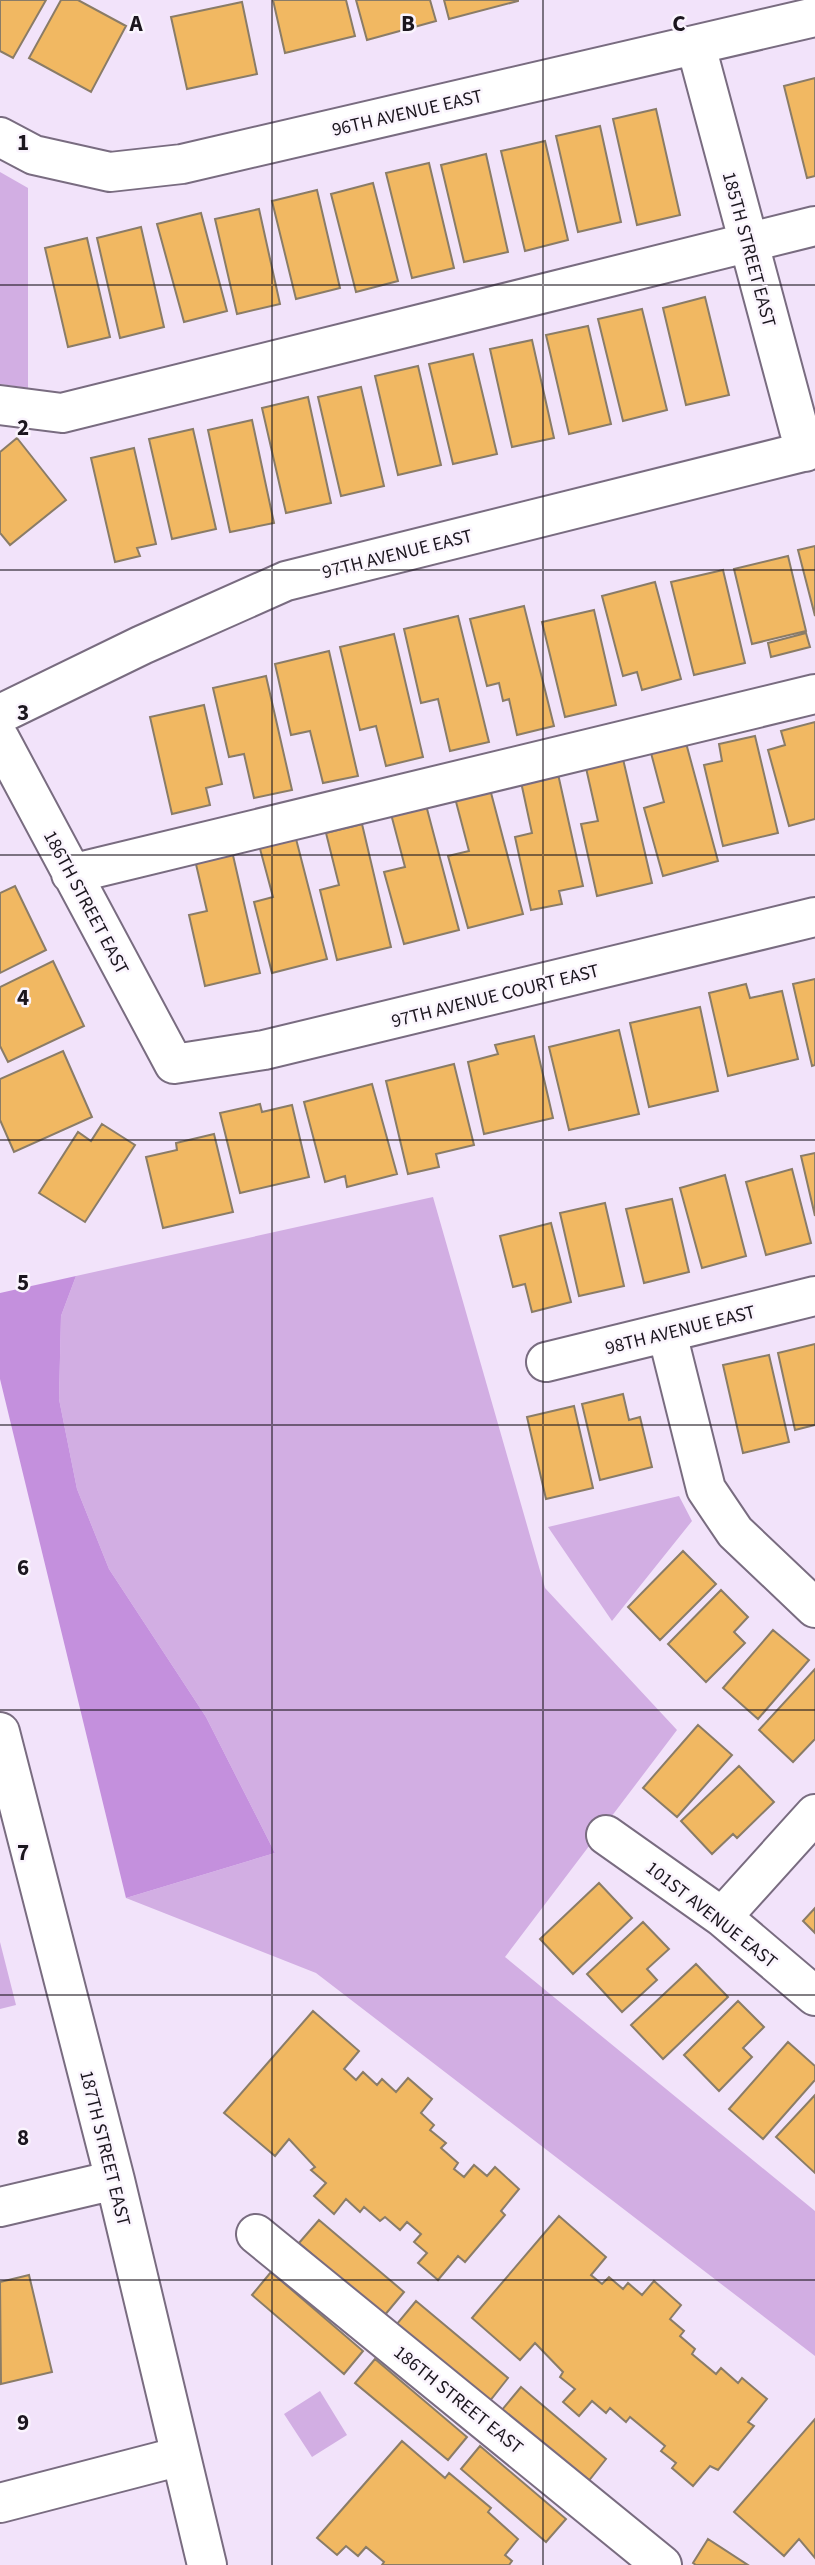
<svg xmlns="http://www.w3.org/2000/svg" width="815" height="2565" font-family="'Source Sans 3',sans-serif">
	<style>
		.green { fill: #d2aee3 }
		.forest { fill: #c490dd }
		.building { fill: #f1b862; stroke: #8a7c67; stroke-width: 2 }
		.lines { fill: none; stroke-linecap: round; stroke-linejoin: round }
		.minor-casing { stroke: #796c80; stroke-width: 42 }
		.minor { stroke: #fff; stroke-width: 38 }
		.grid { fill: none; stroke: #1b161e; stroke-width: 2; stroke-opacity: 0.55 }
		.labels { text-anchor: middle; stroke-width: 5; stroke-linejoin: round; paint-order: stroke }
		.street-label { font-size: 19px; fill: #1b161e; stroke: #faf4fd }
		.grid-label { font-size: 23px; text-anchor: middle; font-weight: bold; fill: #1b161e; stroke: #faf4fd; stroke-width: 5; stroke-linejoin: round; paint-order: stroke }
	</style>
	<rect width="100%" height="100%" fill="#f2e3fa"/>
	<path class="green" d="M0 172 28 188V388L0 384Z
		M433 1197 545 1588 677 1730 505 1957 815 2211V2356L316 1973 126 1898 275 1853 206 1717 109 1569 77 1489 59 1399 61 1316 76 1276Z
		M679 1496 692 1521 612 1621 548 1527Z
		M0 1942 16 2005 0 2009Z
		M320 2391 347 2435 312 2457 284 2414Z"/>
	<path class="forest" d="M76 1276 61 1316 59 1399 77 1489 109 1569 206 1717 275 1853 126 1898 0 1379V1293Z"/>
	<path class="building" d="M0 0H46L13 58 0 51Z
		M61 0H78L126 26 91 92 29 58Z
		M273 0H346L355 36 285 53Z
		M356 0H430L436 21 367 40Z
		M444 0H518V1L449 19Z
		M242 2 257 74 187 89 171 17Z
		M815 78V176L807 178 784 86Z
		M656 109 680 215 637 225 613 119Z
		M600 126 621 222 578 232 556 136Z
		M545 141 568 240 525 251 501 151Z
		M486 154 508 252 464 262 441 165Z
		M429 163 454 268 412 278 386 173Z
		M373 183 398 281 356 292 331 194Z
		M317 190 340 288 296 299 272 201Z
		M259 209 280 304 237 314 215 219Z
		M201 213 227 311 184 322 157 224Z
		M141 227 164 327 120 338 97 238Z
		M87 238 110 337 68 347 45 248Z
		M705 297 729 395 686 405 663 308Z
		M642 309 667 410 623 421 598 319Z
		M588 326 611 424 569 434 546 335Z
		M532 340 554 438 512 447 490 349Z
		M473 354 497 454 453 464 429 364Z
		M418 366 441 465 398 475 375 376Z
		M361 387 384 486 341 496 318 397Z
		M308 397 331 503 286 513 262 408Z
		M252 420 274 523 230 532 208 430Z
		M193 429 216 529 172 539 149 439Z
		M17 438 66 500 10 545 0 533V452Z
		M134 448 156 544 137 548 140 556 115 562 91 458Z
		M815 546V616L798 550Z
		M788 556 806 631 752 644 734 569Z
		M723 570 745 663 694 675 671 582Z
		M655 582 681 679 642 690 637 672 623 676 602 596Z
		M524 606 554 726 517 735 509 699 503 701 499 683 487 686 470 619Z
		M594 610 616 705 565 717 542 622Z
		M458 616 489 742 450 751 438 699 421 703 404 629Z
		M806 633 810 647 771 657 768 643Z
		M394 634 423 757 386 766 376 726 360 730 340 647Z
		M329 651 358 776 323 783 310 731 291 735 275 664Z
		M266 676 292 790 254 798 244 754 229 757 213 688Z
		M204 705 222 784 206 788 210 805 172 814 150 717Z
		M815 722V819L789 826 768 750 785 745 781 731Z
		M755 736 778 833 723 846 704 765 722 761 719 744Z
		M686 743 718 861 663 876 644 808 664 802 651 753Z
		M623 759 652 883 597 896 581 824 598 821 586 768Z
		M558 774 583 886 559 891 562 904 531 910 515 837 532 833 521 782Z
		M490 789 523 914 468 928 448 856 469 851 455 798Z
		M426 805 459 930 404 944 384 872 405 867 391 814Z
		M362 824 391 947 337 960 320 890 339 885 326 833Z
		M295 835 327 959 272 973 254 902 273 897 259 845Z
		M232 851 260 973 205 986 189 915 207 911 195 860Z
		M15 886 46 950 0 973V893Z
		M53 961 84 1026 8 1062 0 1046V987Z
		M815 979V1065L812 1066 793 984Z
		M746 984 750 998 782 991 798 1059 728 1076 709 993Z
		M700 1007 718 1091 649 1107 630 1023Z
		M619 1030 639 1114 569 1130 549 1047Z
		M534 1036 553 1118 484 1134 468 1062 498 1054 495 1045Z
		M63 1051 92 1117 14 1152 0 1120V1079Z
		M454 1064 474 1145 436 1154 439 1167 408 1174 386 1081Z
		M372 1084 397 1174 347 1187 345 1176 325 1182 304 1102Z
		M260 1104 262 1112 292 1105 309 1177 240 1193 220 1113Z
		M102 1124 135 1145 85 1222 39 1193 78 1132 91 1141Z
		M214 1134 233 1212 163 1228 146 1157 177 1150 176 1143Z
		M815 1153V1216L801 1156Z
		M792 1169 811 1243 766 1255 746 1182Z
		M725 1175 746 1256 702 1268 680 1188Z
		M672 1199 689 1272 644 1283 626 1209Z
		M605 1203 624 1286 579 1296 560 1213Z
		M551 1223 571 1302 532 1312 525 1284 513 1287 500 1236Z
		M815 1344V1425L795 1430 778 1353Z
		M769 1355 789 1442 743 1453 723 1365Z
		M623 1394 629 1420 640 1417 652 1467 600 1480 582 1404Z
		M574 1406 593 1488 546 1499 527 1417Z
		M683 1551 716 1584 660 1640 628 1607Z
		M721 1590 748 1617 734 1632 745 1643 706 1682 668 1644Z
		M773 1630 809 1660 758 1719 723 1688Z
		M815 1669V1739L793 1762 759 1730Z
		M698 1725 732 1755 677 1817 643 1788Z
		M739 1766 774 1802 737 1838 733 1834 712 1854 681 1821Z
		M599 1883 632 1918 573 1974 540 1939Z
		M815 1908V1933L803 1921Z
		M643 1922 669 1949 647 1969 657 1980 622 2012 587 1974Z
		M696 1964 728 1997 663 2059 631 2025Z
		M738 2001 764 2027 743 2048 752 2057 719 2091 684 2055Z
		M313 2011 359 2051 344 2069 356 2080 363 2072 377 2085 382 2079 396 2092 408 2078 432 2099 421 2113 434 2125 430 2130 446 2143 441 2148 458 2163 454 2169 464 2177 474 2165 487 2176 495 2167 519 2189 501 2211 505 2215 465 2262 458 2256 438 2280 418 2263 427 2253 414 2242 421 2234 407 2222 400 2230 385 2217 380 2221 364 2207 360 2212 346 2199 334 2214 314 2196 326 2183 311 2170 315 2167 289 2139 275 2156 224 2113Z
		M788 2042 815 2066V2080L763 2139 729 2109Z
		M815 2095V2173L776 2137Z
		M559 2216 606 2257 591 2275 602 2284 609 2277 623 2289 628 2283 642 2295 654 2281 681 2305 670 2319 684 2331 680 2336 695 2349 692 2354 716 2374 721 2368 738 2383 742 2378 767 2399 748 2422 754 2426 718 2470 710 2466 693 2486 672 2468 676 2463 661 2451 665 2446 630 2417 626 2422 610 2408 606 2413 592 2401 579 2416 563 2402 575 2389 560 2377 563 2372 535 2343 520 2360 472 2318Z
		M319 2220 404 2292 384 2316 299 2243Z
		M271 2272 363 2351 344 2374 252 2295Z
		M29 2275 52 2372 1 2384 0 2282Z
		M416 2301 508 2378 489 2402 396 2325Z
		M375 2359 467 2437 448 2460 355 2383Z
		M521 2387 606 2459 587 2483 501 2411Z
		M815 2419V2558L799 2539 784 2556 734 2512Z
		M402 2441 445 2478 449 2473 491 2508 488 2512 518 2539 505 2555 512 2561 509 2565H382L384 2562 366 2547 358 2556 346 2546 337 2555 317 2538Z
		M480 2446 566 2519 546 2542 461 2469Z
		M708 2539 748 2565H696L693 2563Z"/>
	<g class="lines">
		<defs>
			<path id="minor" d="M696 46 805 452
				M0 137 34 155 110 172 182 164 815 17
				M0 405 62 413 815 226
				M0 714 142 645 286 581 815 449
				M0 739 174 1064 264 1050 815 917
				M71 874 815 694
				M667 1333 706 1489 735 1532 815 1608
				M546 1362 815 1296
				M0 1732 115 2180 207 2565
				M606 1835 722 1917 815 1996
				M722 1917 815 1814
				M0 2207 115 2180
				M256 2234 662 2565
				M0 2503 181 2456"/>
		</defs>
		<use href="#minor" class="minor-casing"/>
		<use href="#minor" class="minor"/>
	</g>
	<path class="grid" d="M272 0V2565M543 0V2565M0 285H815M0 570H815M0 855H815M0 1140H815M0 1425H815M0 1710H815M0 1995H815M0 2280H815"/>
	<g class="labels">
		<g class="street-label">
			<text transform="translate(407 112) rotate(-13)" y="7">96TH AVENUE EAST</text>
			<text transform="translate(750 249) rotate(75)" y="7">185TH STREET EAST</text>
			<text transform="translate(397 553) rotate(-14)" y="7">97TH AVENUE EAST</text>
			<text transform="translate(87 902) rotate(62)" y="7">186TH STREET EAST</text>
			<text transform="translate(495 995) rotate(-14)" y="7">97TH AVENUE COURT EAST</text>
			<text transform="translate(680 1329) rotate(-14)" y="7">98TH AVENUE EAST</text>
			<text transform="translate(712 1914) rotate(38)" y="7">101ST AVENUE EAST</text>
			<text transform="translate(106 2148) rotate(76)" y="7">187TH STREET EAST</text>
			<text transform="translate(459 2399) rotate(39)" y="7">186TH STREET EAST</text>
		</g>
	</g>
	<g class="grid-label">
		<text x="136" y="31">A</text>
		<text x="408" y="31">B</text>
		<text x="679" y="31">C</text>
		<text x="23" y="150">1</text>
		<text x="23" y="435">2</text>
		<text x="23" y="720">3</text>
		<text x="23" y="1005">4</text>
		<text x="23" y="1290">5</text>
		<text x="23" y="1575">6</text>
		<text x="23" y="1860">7</text>
		<text x="23" y="2145">8</text>
		<text x="23" y="2430">9</text>
	</g>
</svg>
